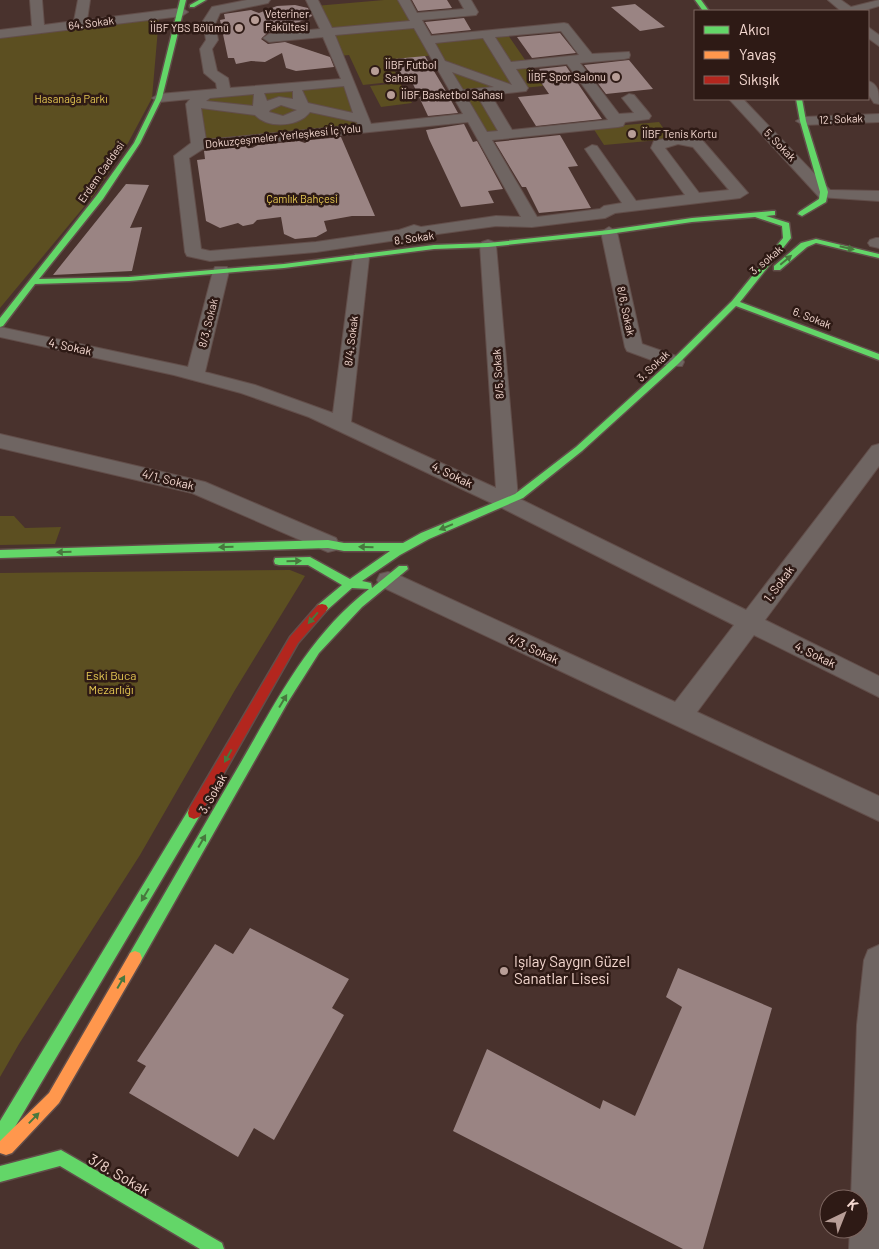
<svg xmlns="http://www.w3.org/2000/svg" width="879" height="1249" font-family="Barlow,sans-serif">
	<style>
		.green { fill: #5c4f21 }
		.building { fill: #9a8483 }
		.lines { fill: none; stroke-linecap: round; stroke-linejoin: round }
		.street-casing { stroke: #624e4a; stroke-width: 2 }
		.fast-casing { stroke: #624e4a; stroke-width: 3 }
		.slow-casing { stroke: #624e4a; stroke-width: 3 }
		.jam-casing { stroke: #624e4a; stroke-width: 3 }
		.street { fill: #6f6562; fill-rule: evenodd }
		.fast { fill: #63d668; fill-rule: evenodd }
		.slow { fill: #ff974d; fill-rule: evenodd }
		.jam { fill: #b3261e; fill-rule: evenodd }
		.oneway { fill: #48783e }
		.poi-dot { fill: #b89e97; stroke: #2e1a15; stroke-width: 2 }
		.labels { text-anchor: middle; stroke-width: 5; stroke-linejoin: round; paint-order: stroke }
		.far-poi-label { font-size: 11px; fill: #f4d8d0; stroke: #2e1a15; text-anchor: start }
		.far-street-label { font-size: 11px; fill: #f4d8d0; stroke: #2e1a15 }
		.far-park-label { font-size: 11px; fill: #e5c852; stroke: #2e1a15 }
		.street-label { font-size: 12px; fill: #f4d8d0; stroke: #2e1a15 }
		.park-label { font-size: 12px; fill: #e5c852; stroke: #2e1a15 }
		.near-poi-label { font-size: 15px; fill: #f4d8d0; stroke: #2e1a15; text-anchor: start }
		.near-street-label { font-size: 15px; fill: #f4d8d0; stroke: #2e1a15 }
	</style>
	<rect width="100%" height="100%" fill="#49322d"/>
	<path class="green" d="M384 0H404L427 40 506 32 543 86 482 92 507 134 481 137 435 55 389 60 400 81 363 85 349 55 339 56 315 6Z
		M159 17 152 98 128 143 93 196 0 308V35Z
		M348 82 366 128 199 145 193 104 205 95Z
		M400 83 412 103 381 107 370 86Z
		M659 122 671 139 604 145 593 128Z
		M0 516H14L25 528 61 527 55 544 0 545Z
		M290 570 305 576 235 690 140 855 19 1044 0 1077V573Z"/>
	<path class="building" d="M412 0H447L452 8 418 11Z
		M635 4 665 27 640 31 611 7Z
		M295 5 308 8 312 16 280 31 268 32 261 39 268 44 285 42 330 57 334 67 296 71 286 68 282 53 265 62 251 61 236 64 234 58H228L220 20 225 19 224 14 251 10 259 13 277 6Z
		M464 18 471 30 432 34 425 22Z
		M560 33 576 53 532 58 517 37Z
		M425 56 447 93 458 113 428 116 412 82 405 83 394 59Z
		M629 60 653 89 606 94 584 65Z
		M566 66 602 119 536 126 518 97 549 94 536 75 543 74 539 69Z
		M464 124 473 142 477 141 503 189 488 191 494 203 461 207 429 139 426 130Z
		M560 135 578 166 568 167 591 208 539 213 526 187H522L495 142Z
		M341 137 375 216H352L324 221 327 231 316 237 295 239 284 234 281 217 257 220 253 224 243 226 238 223 220 228 206 221 197 160 205 159 204 151 247 146 252 148 258 145 299 141 305 143 310 140Z
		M126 184 149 185 130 228 142 227 132 271 53 275Z
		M250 928 349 979 332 1008 344 1015 274 1140 254 1128 238 1157 129 1093 146 1066 137 1061 215 944 233 954Z
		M678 968 772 1008 703 1249H683L453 1131 487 1049 600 1109 603 1100 635 1116 682 1007 666 997Z"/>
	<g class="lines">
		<defs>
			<path id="street" d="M30 0H42L44 25 74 21 78 0H90L87 20 182 8 188 12 182 16 0 38V30L32 26Z
				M247 0H270L268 3 220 13 215 24 218 40 212 49 217 71 228 78 230 88 341 79 323 37 269 42 263 38 269 34 320 29 306 0H318L332 28 410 21 398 0H410L417 13 464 9 459 0H471L478 12 476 15 422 20 431 36 564 23 568 24 592 54 629 52 630 55 629 58 624 59 580 63 619 114 634 113 622 98 629 94 634 95 649 113 651 116 649 119 625 122 623 126 618 127 492 140 537 217 600 209 604 206 622 203 585 149 592 145 597 146 636 201 685 195 651 148 654 141 678 136 703 141 748 193 740 198 615 213 605 218 532 227 496 226 423 236 414 240 404 239 316 252 210 261 187 256 185 252 174 156 191 143 186 104 190 99 159 102 152 98 159 94 217 89 216 83 204 73 200 49 206 40 203 21 212 7ZM414 28 463 114 371 124 335 35ZM561 31 579 55 511 62 495 37ZM483 38 512 85 445 61 435 43ZM567 64 608 120 512 130 491 95 526 91 528 88 516 69ZM452 72 494 87 463 90ZM344 86 353 113 308 103 302 90ZM293 91V99L279 97 267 101 264 93ZM254 94 253 106 206 101 210 98ZM478 97 498 131 487 132 467 98ZM281 105 297 110 283 116 269 112 270 110ZM201 108 255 115C268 129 299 127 310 112L357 122 358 125 206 140ZM468 122 521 217 496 216 421 227 414 225 399 230 316 242 210 251 201 249 189 158 203 149ZM678 144 693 147 729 190 699 193 665 148Z
				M828 0H841L851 7 879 0V6L862 11H841Z
				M868 27 879 35V46L868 38Z
				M868 81C879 84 879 94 879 104L874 103 868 94Z
				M729 99H743L830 190 879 191V201L819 197Z
				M879 114V122L803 125 796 121 803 117Z
				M609 227 617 232 642 344 682 358 684 362 682 366H668L627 351 625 347 601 232Z
				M876 238H879V248L870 246 868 243 870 240Z
				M488 240 494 242 496 245 518 498 746 610 872 446 879 444V466L765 620 879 676V697L754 635 697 712 879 796V821L380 586 377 580 380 574 388 572 396 574 675 702 734 625 500 507 309 417 241 393 174 375 0 337V327L188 367 213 271 215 267H227L229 271 205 372 255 385 333 413 353 258 355 254H367L369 258 351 422 496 488 480 245 482 242Z
				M0 434 205 482 336 538 339 544 336 550 328 552 192 493 0 448Z
				M879 945V1249H849L850 1229H859V1199H851L857 1025 864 960 868 950Z"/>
			<path id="fast" d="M180 0H186L162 98 140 143 103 199 39 279 129 277 284 264 434 245 488 243 609 230 692 218 772 211H775V215L766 216 789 223 791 238 740 302 879 354V360L736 306 678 364 582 451 523 498 429 539 400 555 362 581 371 583 372 588 399 566H407L408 569 362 607 319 653 288 702 140 963 135 965 130 963 128 958 130 953C166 892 201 830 237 769 275 704 308 636 369 589L352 588 326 611H318L316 608 318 605 342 585 308 565H279L275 564 274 561 275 558 310 557 350 579 390 551H344L328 548 0 558V550L328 540 344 543H403L421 533 515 494 576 447 672 360 732 301 783 238 782 226 755 217 692 222 609 234 488 247 434 249 284 268 129 281 35 284 3 326 0 327V318L97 195 134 143 156 98Z
				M199 0H206L194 7H190V5Z
				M695 0H701L709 11H703Z
				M796 99H802L806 121 828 192 826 202 802 216 798 214 799 212 819 199 820 192 800 121Z
				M816 239 879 254V258L816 243 807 247 780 270H774V266L801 243Z
				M194 807 199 809 200 813 199 817 6 1142 0 1144V1121L189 809Z
				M61 1150 222 1243 224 1249H200L60 1166 0 1182V1166Z"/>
			<path id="slow" d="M135 951 140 953 142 958 140 963 59 1103 12 1153 6 1155 0 1153V1141L49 1093 130 953Z"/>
			<path id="jam" d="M322 604 326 605 328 608 326 611 298 643 199 817 194 819 189 817 188 813 189 809 290 637 318 605Z"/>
		</defs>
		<use href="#street" class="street-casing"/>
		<use href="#fast" class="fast-casing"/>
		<use href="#slow" class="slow-casing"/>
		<use href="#jam" class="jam-casing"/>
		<use href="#street" class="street"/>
		<use href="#fast" class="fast"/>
		<use href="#slow" class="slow"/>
		<use href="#jam" class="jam"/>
	</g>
	<defs><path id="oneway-solid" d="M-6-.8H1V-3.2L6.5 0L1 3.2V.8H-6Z" transform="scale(1.25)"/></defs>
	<g class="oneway">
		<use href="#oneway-solid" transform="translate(847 248) rotate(13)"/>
		<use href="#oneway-solid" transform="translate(786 260) rotate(-40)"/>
		<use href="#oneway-solid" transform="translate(446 527) rotate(158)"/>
		<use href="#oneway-solid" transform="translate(226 547) rotate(178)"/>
		<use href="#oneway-solid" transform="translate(366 547) rotate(-179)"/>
		<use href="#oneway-solid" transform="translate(64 552) rotate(178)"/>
		<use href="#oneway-solid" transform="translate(294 561) rotate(-1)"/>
		<use href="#oneway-solid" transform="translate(313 618) rotate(131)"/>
		<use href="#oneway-solid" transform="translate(283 701) rotate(-59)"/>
		<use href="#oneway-solid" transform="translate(228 756) rotate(119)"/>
		<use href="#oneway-solid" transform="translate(202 841) rotate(-60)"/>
		<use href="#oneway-solid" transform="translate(145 895) rotate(121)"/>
		<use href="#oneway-solid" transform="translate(121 982) rotate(-60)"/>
		<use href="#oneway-solid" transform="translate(34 1118) rotate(-46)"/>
	</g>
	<g class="poi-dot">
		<circle cx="255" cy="20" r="5"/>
		<circle cx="239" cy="28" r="5"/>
		<circle cx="375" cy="71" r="5"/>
		<circle cx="616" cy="77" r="5"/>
		<circle cx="391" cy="95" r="5"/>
		<circle cx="632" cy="134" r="5"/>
		<circle cx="504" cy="971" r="5"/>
	</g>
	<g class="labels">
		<g class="far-poi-label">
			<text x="265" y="18">Veteriner<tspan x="265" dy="13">Fakültesi</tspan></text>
			<text x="229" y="32" text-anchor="end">İİBF YBS Bölümü</text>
			<text x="385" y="69">İİBF Futbol<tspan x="385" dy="13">Sahası</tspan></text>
			<text x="606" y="81" text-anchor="end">İİBF Spor Salonu</text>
			<text x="401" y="99">İİBF Basketbol Sahası</text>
			<text x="642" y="138">İİBF Tenis Kortu</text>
		</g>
		<g class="far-street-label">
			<text transform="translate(91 23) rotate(-7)" y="4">64. Sokak</text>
			<text transform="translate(841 119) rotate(-2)" y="4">12. Sokak</text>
			<text transform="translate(283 136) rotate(-6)" y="4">Dokuzçeşmeler Yerleşkesi İç Yolu</text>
			<text transform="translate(780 145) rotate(46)" y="4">5. Sokak</text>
			<text transform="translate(101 172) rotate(-55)" y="4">Erdem Caddesi</text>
			<text transform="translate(414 238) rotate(-8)" y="4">8. Sokak</text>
			<text transform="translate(766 260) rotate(-40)" y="4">3. sokak</text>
			<text transform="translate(626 311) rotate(78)" y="4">8/6. Sokak</text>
			<text transform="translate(812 318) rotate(21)" y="4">6. Sokak</text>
			<text transform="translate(208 323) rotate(-76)" y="4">8/3. Sokak</text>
			<text transform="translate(351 341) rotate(-83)" y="4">8/4. Sokak</text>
			<text transform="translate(653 366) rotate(-43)" y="4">3. Sokak</text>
			<text transform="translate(498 374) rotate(-94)" y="4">8/5. Sokak</text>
		</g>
		<g class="far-park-label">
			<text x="71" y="103">Hasanağa Parkı</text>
			<text x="302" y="203">Çamlık Bahçesi</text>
		</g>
		<g class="street-label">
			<text transform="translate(70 347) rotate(12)" y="4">4. Sokak</text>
			<text transform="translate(452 475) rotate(26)" y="4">4. Sokak</text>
			<text transform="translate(168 480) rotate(14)" y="4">4/1. Sokak</text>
			<text transform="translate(779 584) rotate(-53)" y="4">1. Sokak</text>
			<text transform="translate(533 649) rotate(25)" y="4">4/3. Sokak</text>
			<text transform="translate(815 655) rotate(26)" y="4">4. Sokak</text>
			<text transform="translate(213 794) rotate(-60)" y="4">3. Sokak</text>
		</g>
		<g class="park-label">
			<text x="111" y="680">Eski Buca<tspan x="111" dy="14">Mezarlığı</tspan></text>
		</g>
		<g class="near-poi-label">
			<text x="514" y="967">Işılay Saygın Güzel<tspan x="514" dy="17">Sanatlar Lisesi</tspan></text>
		</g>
		<g class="near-street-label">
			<text transform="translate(119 1175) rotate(30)" y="5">3/8. Sokak</text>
		</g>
	</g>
	<rect x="694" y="10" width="175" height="90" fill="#2e1a15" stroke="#7d6660"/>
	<rect x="704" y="26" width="25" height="8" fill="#63d668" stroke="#7d6660"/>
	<text x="739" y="35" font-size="15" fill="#f4d8d0">Akıcı</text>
	<rect x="704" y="51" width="25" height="8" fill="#ff974d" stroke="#7d6660"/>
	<text x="739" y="60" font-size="15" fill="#f4d8d0">Yavaş</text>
	<rect x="704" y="76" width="25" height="8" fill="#b3261e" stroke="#7d6660"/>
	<text x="739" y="85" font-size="15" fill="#f4d8d0">Sıkışık</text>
	<g transform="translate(844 1214) rotate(43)"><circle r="24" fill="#2e1a15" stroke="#7d6660"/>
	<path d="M0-4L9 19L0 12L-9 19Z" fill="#b89e97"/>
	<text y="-8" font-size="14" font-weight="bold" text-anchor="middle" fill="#f4d8d0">K</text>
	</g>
</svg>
